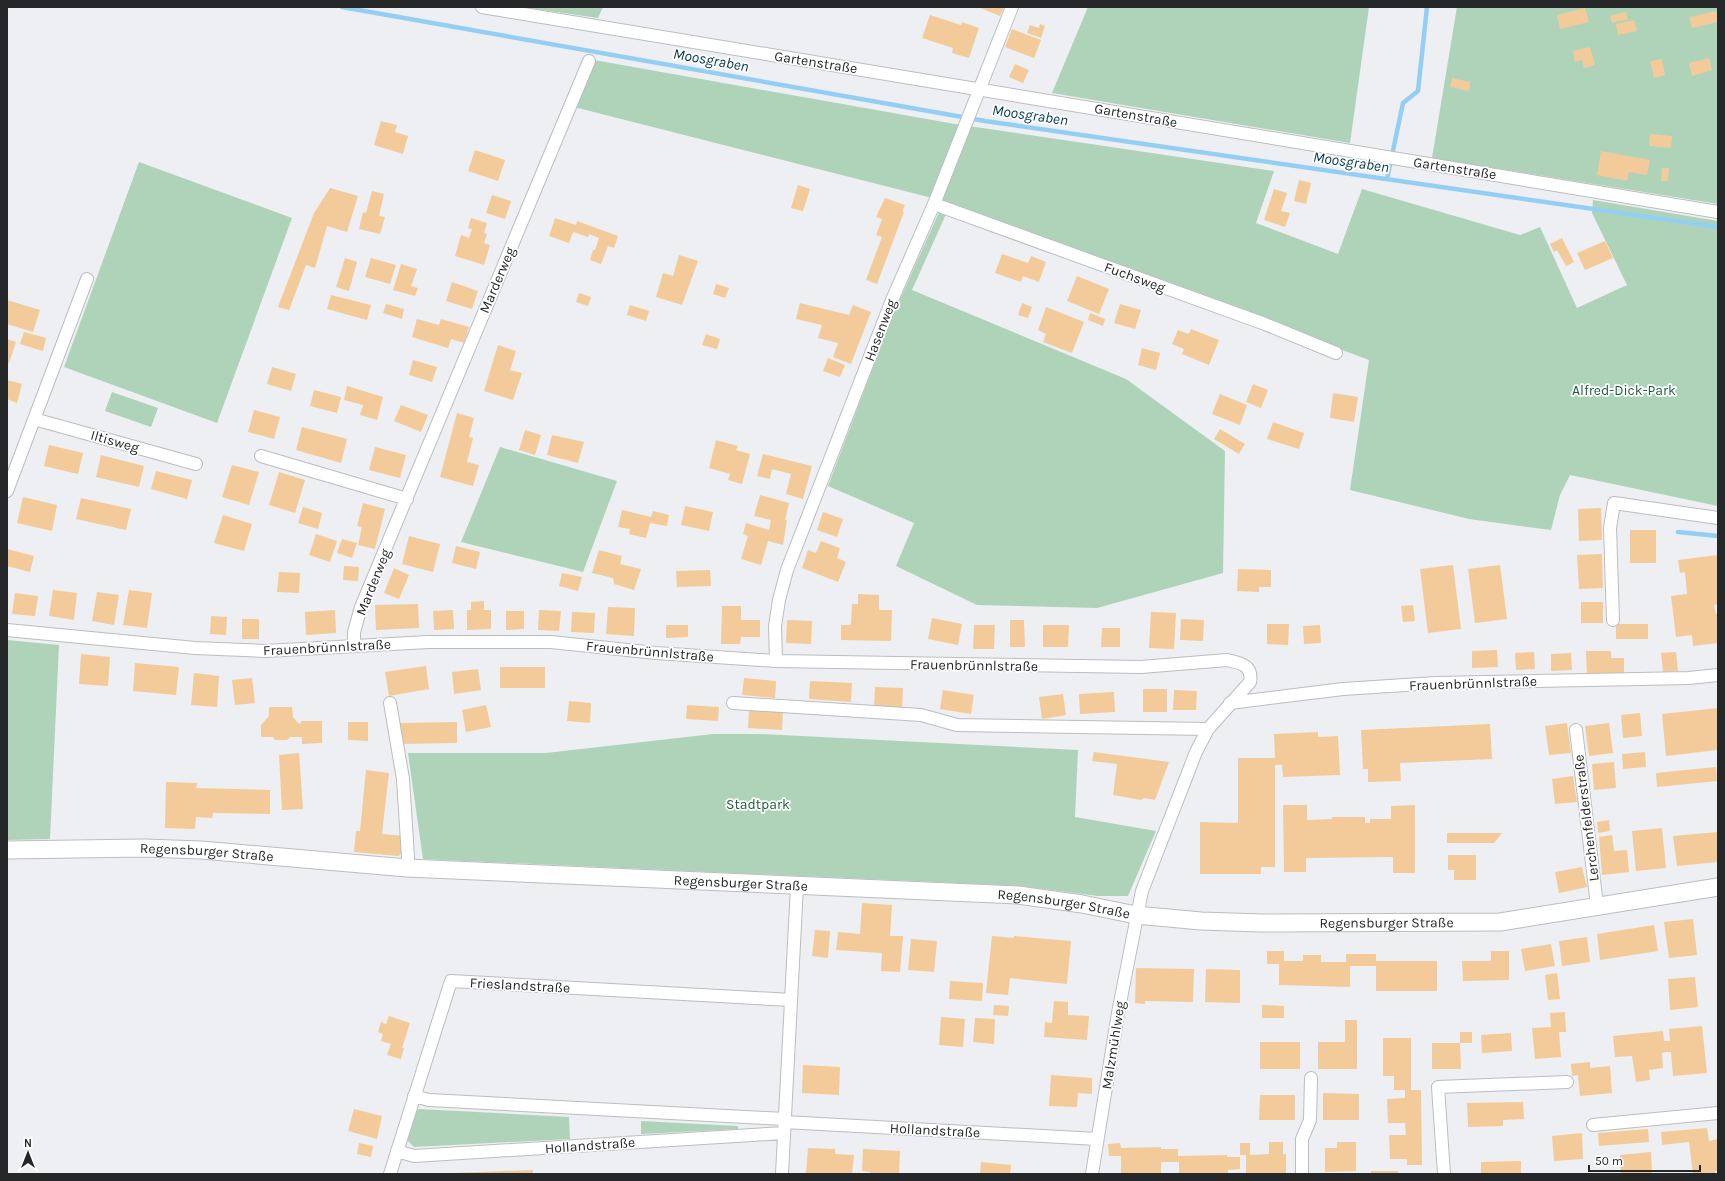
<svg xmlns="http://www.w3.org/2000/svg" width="1725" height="1181" font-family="Karla,sans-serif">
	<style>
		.green { fill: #aed3b9 }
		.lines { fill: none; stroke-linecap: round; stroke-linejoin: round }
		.stream { stroke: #93cff2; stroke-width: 4.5 }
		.building { fill: #f3cb9a }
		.street-casing { stroke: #bbbdc0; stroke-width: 14 }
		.secondary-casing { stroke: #bbbdc0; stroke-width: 19 }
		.street { stroke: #fff; stroke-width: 12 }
		.secondary { stroke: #fff; stroke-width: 17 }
		.labels { text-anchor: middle; stroke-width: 3.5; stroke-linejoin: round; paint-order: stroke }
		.street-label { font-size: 14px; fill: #262728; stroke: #fff }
		.park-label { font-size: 14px; fill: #1e5b37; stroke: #fff }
		.water-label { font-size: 15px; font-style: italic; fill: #03384f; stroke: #fff }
	</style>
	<rect width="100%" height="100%" fill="#edeff2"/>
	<path class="green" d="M522 7H603L598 18Z
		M1088 7H1369L1350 143 1052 93Z
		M1457 7H1718V204L1432 158Z
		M594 60 955 124 1274 171 1256 223 1338 254 1362 189 1520 235 1540 227 1577 308 1627 285 1592 213 1593 200 1718 221V506L1570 475 1560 495 1551 530 1469 519 1350 490 1369 360 951 203 912 290 1126 379 1225 451 1223 573 1097 608 977 605 896 566 914 523 828 486 893 315 944 201 574 107Z
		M139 162 292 218 217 423 64 367Z
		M112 392 158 408 151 427 105 411Z
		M500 447 617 481 583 572 461 542Z
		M7 640 59 645 50 839 7 840Z
		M713 734H760L1078 750 1075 817 1156 831 1128 896H1098L1021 886 423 859 408 753H546Z
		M419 1109 569 1117 570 1139 414 1147 407 1140 414 1113Z
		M641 1121 738 1126V1129L641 1134Z"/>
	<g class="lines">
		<path class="stream" d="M342 7 985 121 1718 227
			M1387 179 1403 103 1418 91 1427 7
			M1678 532 1718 536"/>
	</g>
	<path class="building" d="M978 7H1004L1000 16Z
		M1585 8 1589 22 1560 29 1557 15Z
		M1716 11 1718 22 1692 28 1689 17Z
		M1626 12 1628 19 1612 23 1610 16Z
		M930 15 961 25 962 22 979 28 969 58 952 53 953 48 922 38Z
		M1634 20 1637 31 1618 35 1616 24Z
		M1040 24 1045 26 1041 38 1027 33 1030 25 1039 28Z
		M1012 29 1041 40 1034 58 1005 47Z
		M1590 47 1595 65 1584 68 1582 60 1575 62 1573 51Z
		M1709 58 1712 70 1692 76 1689 63Z
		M1662 59 1665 75 1654 78 1650 61Z
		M1015 64 1029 70 1023 83 1009 77Z
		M1452 78 1470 82 1469 91 1450 87Z
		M381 121 397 125 395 132 408 136 403 154 374 145Z
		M1650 134 1672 136 1671 148 1649 146Z
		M475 150 505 160 498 181 468 171Z
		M1601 151 1650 160 1647 175 1629 172 1627 181 1597 175Z
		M1662 168H1669L1668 181H1661Z
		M1299 180 1311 183 1306 204 1294 201Z
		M798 185 810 189 803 211 791 208Z
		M330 188 358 196 347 232 327 226 315 268 306 265 289 310 278 307 314 213Z
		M1274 189 1287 193 1281 211 1290 213 1285 227 1264 220Z
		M372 191 384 194 379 216 385 217 380 234 359 229 363 212 366 213Z
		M492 195 511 201 505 219 486 213Z
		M885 198 905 205 902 212H904L877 284 866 280 882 237 876 235 882 219 876 217Z
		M471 218 487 223 484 233 487 234 484 243 490 245 484 265 455 256 461 235 469 238 472 229 468 228Z
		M555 218 576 225 577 221 618 236 614 248 608 246 601 264 590 260 593 250H595L599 238 589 234 588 237 573 232 569 243 549 236Z
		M1562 238 1574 262 1566 266 1557 250 1554 252 1550 244Z
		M1605 241 1613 258 1585 270 1577 253Z
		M1002 254 1028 263 1031 256 1046 262 1039 282 1023 276 1021 282 995 273Z
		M679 255 698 261 682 305 656 297 663 273 673 276Z
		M345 258 357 262 349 291 336 287Z
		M371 258 396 265 390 284 365 277Z
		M401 264 417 269 411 286 418 288 415 296 393 290Z
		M1077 276 1109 289 1099 314 1067 301Z
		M452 282 478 291 472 309 446 301Z
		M716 284 729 288 725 298 713 294Z
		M579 293 591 297 588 306 576 302Z
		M331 295 371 305 367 320 327 309Z
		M7 300 40 310 33 332 7 324Z
		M800 303 849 315 853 305 871 312 851 364 833 357 838 343 818 338 822 325 796 319Z
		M1022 303 1032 307 1028 318 1018 315Z
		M386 304 404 309 402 319 383 313Z
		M1120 304 1141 310 1135 329 1114 323Z
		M630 305 649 311 646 321 627 315Z
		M1046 307 1084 322 1072 353 1043 342 1046 334 1038 330Z
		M1090 313 1105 319 1103 326 1088 320Z
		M417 319 439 325 441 319 469 327 464 343 451 339 448 348 412 337Z
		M1191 329 1219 340 1209 365 1182 354 1184 349 1172 344 1178 330 1189 334Z
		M24 332 46 338 43 351 20 344Z
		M706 334 720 339 717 349 702 345Z
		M7 339 16 342 9 363H7Z
		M498 345 516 351 510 370 522 373 513 400 484 391Z
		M1142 348 1160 353 1156 370 1138 365Z
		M828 358 845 365 840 377 823 371Z
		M413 360 437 367 432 382 409 375Z
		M272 367 296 374 291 391 267 384Z
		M7 380 22 384 17 403 7 399Z
		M1253 384 1268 390 1261 408 1246 402Z
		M347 386 383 397 377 420 360 415 363 405 344 400Z
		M314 390 341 397 337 413 310 406Z
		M1333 393 1358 397 1354 422 1330 418Z
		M1220 394 1247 405 1240 425 1212 414Z
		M401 405 428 415 421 432 394 421Z
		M254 410 280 417 274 439 248 432Z
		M457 413 474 418 469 437 473 438 467 462 479 465 473 486 440 477Z
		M1273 422 1304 433 1299 449 1267 439Z
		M302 427 347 439 341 463 296 450Z
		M1220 429 1245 444 1239 454 1214 439Z
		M525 430 541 435 535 455 519 450Z
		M552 435 584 442 578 463 547 455Z
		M716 440 738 446 736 450 750 454 742 484 728 480 730 474 709 468Z
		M49 445 83 453 78 474 44 466Z
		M375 447 406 455 400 478 369 470Z
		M763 454 812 466 803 499 786 494 791 474 772 469 770 479 757 476Z
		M101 455 144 466 139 487 96 477Z
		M232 465 259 472 249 505 222 497Z
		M156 471 192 480 187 499 151 489Z
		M279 472 305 480 295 513 269 505Z
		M760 495 789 503 785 520H787L783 545 768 541 761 565 741 559 748 536 743 534 746 523 769 530 771 520 754 516Z
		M23 497 57 505 52 531 17 523Z
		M81 498 131 509 126 530 76 519Z
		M363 503 385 509 375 549 358 545 362 527 357 526Z
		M685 506 713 512 709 531 681 525Z
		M303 507 322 513 318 529 298 523Z
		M1601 508 1602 540 1579 541 1578 509Z
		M622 510 651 517 653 511 669 515 667 526 650 523 646 538 629 534 630 529 618 527Z
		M823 512 843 519 837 537 817 530Z
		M223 515 252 524 244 551 214 543Z
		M1630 530H1656V563H1630Z
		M316 534 337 541 330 562 309 555Z
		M409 536 440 544 433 572 402 564Z
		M342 539 357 543 352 558 337 553Z
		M821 541 840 548 837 558 846 562 838 582 802 568 808 550 816 553Z
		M456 546 480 552 476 569 452 563Z
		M7 549 34 556 30 572 7 566Z
		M599 550 622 556 620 564 641 569 634 590 614 584 613 578 592 573Z
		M1602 554 1603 588 1579 589 1577 555Z
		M1718 555V604L1714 605 1716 614H1718V643L1693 646 1692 635 1676 637 1671 596 1687 594 1685 572 1680 573 1678 560Z
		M1453 565 1461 629 1428 633 1420 569Z
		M1500 565 1507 619 1475 623 1468 569Z
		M344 566 359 567 358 581 343 580Z
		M394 568 409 575 399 599 384 593Z
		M1238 569 1271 570V587H1259V592L1237 591Z
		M710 570 711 586 677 587 676 571Z
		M279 572 300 573 299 593 277 592Z
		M562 573 582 577 578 591 559 586Z
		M53 590 77 593 74 620 49 616Z
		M129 590 152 593 147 628 123 625Z
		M97 592 119 595 114 625 92 621Z
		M15 593 38 596 35 616 12 614Z
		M858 594 879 595V610H892L891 641 841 640V625H851L852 604H858Z
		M484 601V610H491V629L467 630V610H471V602Z
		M1581 602H1603V623H1581Z
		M418 604 419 628 376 630 375 605Z
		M1413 605 1415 621 1403 622 1401 606Z
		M722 606H741V620H760V637H741L740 644H721Z
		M608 607 635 608 634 636 606 634Z
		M335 610 336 633 306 635 305 612Z
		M453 610 454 629 434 630 433 611Z
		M539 610 561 611 559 631 538 630Z
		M506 611H524V629L506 630Z
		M572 612 595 613 594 633 571 632Z
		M1151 612 1176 613 1174 649 1149 648Z
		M211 616 227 617 226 635 210 634Z
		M932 618 962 624 958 645 928 639Z
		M242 619H259V639H242Z
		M1181 619 1204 620 1203 641 1180 640Z
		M787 620 812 621 811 644 786 643Z
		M1010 620H1024L1025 647H1010Z
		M1267 624H1289L1288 645 1267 644Z
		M1616 624H1648V639H1616Z
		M666 625H688V637L666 638Z
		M974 625H995L994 649H973Z
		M1043 625H1069L1068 647H1043Z
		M1320 625 1321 643 1304 644 1303 626Z
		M1102 628H1120V647H1101Z
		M1497 650 1498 667 1472 668V651Z
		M1586 651H1611V658H1624V674L1587 675Z
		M1534 652 1535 669 1516 670 1515 653Z
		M1676 652 1678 671 1663 672 1661 653Z
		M1571 653 1572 670 1551 671V654Z
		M81 654 110 657 108 686 79 684Z
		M135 663 179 667 176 695 133 691Z
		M426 666 429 689 389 696 385 672Z
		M500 667H545V688H500Z
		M478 669 481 690 454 694 452 672Z
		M194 673 219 676 217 707 191 705Z
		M252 678 255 703 235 705 232 680Z
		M744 678 776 681 775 698 742 695Z
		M810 681 852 683 851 702 809 699Z
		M875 687 903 688 902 710 874 709Z
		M1143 689H1167V712H1143Z
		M943 690 974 695 971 714 940 709Z
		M1174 690 1197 691 1196 710H1173Z
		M1114 692 1115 712 1080 714 1079 694Z
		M1063 694 1066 715 1042 719 1039 697Z
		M569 701 591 703 590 723 567 721Z
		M486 705 491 727 466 732 462 710Z
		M687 705 719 707 718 721 686 719Z
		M269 707H292L293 717 298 723 301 724V721H322V743L302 744V737H290L287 740H275L273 737H261V725L269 716Z
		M1718 708V750L1666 756 1662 714Z
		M749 710 783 712 782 730 748 728Z
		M1640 713 1642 736 1623 738 1621 715Z
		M348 722H368V741L348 740Z
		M457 722V743L399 744V723Z
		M1567 723 1571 753 1549 755 1545 726Z
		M1609 723 1613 753 1589 756 1585 726Z
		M1490 724 1492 759 1400 763 1401 781 1368 782V769H1363L1361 730Z
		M1318 732V737L1338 736 1340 775 1283 777 1282 765H1275V867H1261V874H1200V822L1238 823V758H1275L1274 734Z
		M1094 752 1169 762 1155 800 1144 798 1141 800 1113 795 1117 764 1092 761Z
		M1645 752 1646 767 1623 769 1622 754Z
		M299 753 303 809 282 810 279 755Z
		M1614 762 1616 788 1594 790 1592 764Z
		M1716 767 1717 781 1657 787 1656 773Z
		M366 770 389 773 382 834 405 836 403 853 398 856 354 852 356 831H360Z
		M1573 776 1577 802 1555 804 1552 779Z
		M166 782 197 783 196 788 270 790V814L213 813 212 818 196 817 195 829 165 828Z
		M1283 805H1307V820L1332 819V817H1365V823H1370V819H1391V806L1415 805V873H1393V857L1306 858V872H1284Z
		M1609 820 1610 831 1598 833 1597 822Z
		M1662 828 1666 868 1636 871 1632 831Z
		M1718 832V862L1677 866 1673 836Z
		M1447 833H1502L1494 843H1447Z
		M1612 835 1614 851 1627 850 1629 872 1602 875 1599 837Z
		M1448 855H1476V880H1454V870H1448Z
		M1582 867 1587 887 1559 893 1555 872Z
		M862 903 892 905 890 936H903L900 972 881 971 882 953 836 950 838 932 860 934Z
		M1693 919 1697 955 1669 958 1664 922Z
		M1654 925 1658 951 1600 960 1597 934Z
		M815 930 830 931 828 958 812 956Z
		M992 936 1014 938V936L1071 941 1067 984 1010 978 1008 995 986 993Z
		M1587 937 1590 962 1562 966 1559 941Z
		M911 939 937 941 934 972 908 970Z
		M1551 944 1555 966 1525 971 1521 949Z
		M1267 951H1284V961H1303V955H1321V962H1346V954H1376V961H1437V991H1376V966H1350V987L1279 985V964H1267Z
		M1491 951H1509V980L1463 981 1462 961H1491Z
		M1136 968 1194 969 1193 1002 1145 1001V1004L1135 1003Z
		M1206 969 1240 970V1003L1205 1002Z
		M1557 973 1560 999 1548 1000 1545 975Z
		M1695 977 1698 1007 1670 1010 1668 979Z
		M950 981 983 983 982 1001 949 999Z
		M1054 1001 1068 1002V1015L1089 1016 1087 1040 1044 1037 1045 1022 1052 1023Z
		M994 1005 1009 1006 1008 1016 993 1015Z
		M1262 1005 1284 1006V1018H1262Z
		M1565 1012 1566 1032H1559L1561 1057 1535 1059 1532 1028 1551 1027 1550 1013Z
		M389 1016 410 1023 402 1048H404L401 1059 387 1055 391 1044 381 1041 383 1034 378 1032 381 1022 386 1024Z
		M941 1017 965 1019 963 1047 939 1045Z
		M975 1018 995 1019 994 1044 973 1042Z
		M1345 1020H1357V1069H1318V1042H1345Z
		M1702 1026 1707 1073 1673 1076 1671 1052H1666L1662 1053 1663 1068 1649 1070 1650 1080 1636 1082 1632 1056 1615 1057 1613 1036 1663 1031 1664 1041H1670L1669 1029Z
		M1460 1032H1472V1043H1460Z
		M1511 1033 1512 1051 1482 1053 1481 1035Z
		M1383 1038H1411V1090H1421L1422 1165H1407V1159H1390L1389 1135H1406L1405 1123H1388L1387 1099 1405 1098V1090H1394V1076H1383Z
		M1260 1042H1300V1069H1260Z
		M1432 1043H1460L1461 1069H1432Z
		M1590 1062V1068L1610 1066 1612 1093 1580 1096 1578 1075 1572 1076 1571 1064Z
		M803 1065 840 1067 839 1095 802 1093Z
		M1051 1075 1092 1078V1094L1078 1093 1077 1107 1049 1106Z
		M1323 1093 1359 1094V1120H1323Z
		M1260 1095H1295V1120H1259Z
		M1523 1102 1524 1119 1503 1120V1126L1468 1127 1467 1103Z
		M354 1109 382 1116 377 1139 348 1131Z
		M1707 1128 1709 1141 1718 1139V1171H1715V1174H1693L1689 1142 1662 1145 1661 1132Z
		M1648 1129 1649 1142 1599 1146 1598 1133Z
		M1582 1133 1583 1159 1554 1161 1552 1136Z
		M1269 1142H1283V1154H1286V1174H1246V1155H1240V1143H1250V1155L1269 1154Z
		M1337 1142H1356V1171L1325 1172V1148H1337Z
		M359 1143 373 1146 371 1157 357 1154Z
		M1120 1143 1121 1148 1161 1147V1149H1178V1156L1227 1155V1157H1240V1169L1228 1170V1174H1179V1162H1161V1173H1121V1156H1109L1108 1144Z
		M808 1148 835 1149V1154L854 1155 852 1174 806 1173Z
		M863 1149 900 1151 899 1173 870 1174V1172L862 1171Z
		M1651 1152 1652 1174H1621L1620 1155Z
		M1521 1161V1174H1481V1162Z
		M981 1162 1011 1165 1010 1174H980Z
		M533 1170V1174H453V1173Z
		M1371 1171H1398V1174H1371Z"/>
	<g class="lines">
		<defs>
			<path id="street" d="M482 7 1718 212
				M934 204 1265 324 1336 353
				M34 419 196 464
				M261 456 407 499
				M7 491 87 279
				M1613 620 1610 528 1614 503 1718 518
				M7 630 195 648 265 651 428 642H551L656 653 776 661 1141 667 1227 660C1241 663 1253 665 1250 682L1208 729 1196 752 1142 891 1118 1013 1092 1174
				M354 645V632L361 607 589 61
				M776 661 775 626 779 600 787 570 892 300 934 204 1012 7
				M390 703 403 779 408 857 407 868
				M733 703 921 715 957 725 1208 729
				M1230 703 1343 689 1436 683 1689 678 1718 675
				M1576 730 1597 905
				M414 1096 429 1100 784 1119
				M784 1122 1097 1139
				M1593 1125 1718 1113
				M397 1151 414 1156 784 1133
				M390 1174 451 981 791 1000
				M782 1174 797 886
				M1302 1174V1139L1310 1120 1311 1078
				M1444 1174 1438 1087 1567 1082"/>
			<g id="secondary">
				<path id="s1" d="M7 850 144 848 201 850 407 868 1018 895 1082 904 1136 915 1201 921 1261 923 1500 922 1718 887"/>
			</g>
		</defs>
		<use href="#street" class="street-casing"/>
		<use href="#secondary" class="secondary-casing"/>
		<use href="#street" class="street"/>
		<use href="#secondary" class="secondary"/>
	</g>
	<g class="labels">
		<g class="street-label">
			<text transform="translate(816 62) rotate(9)" y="5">Gartenstraße</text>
			<text transform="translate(1136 115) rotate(10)" y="5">Gartenstraße</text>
			<text transform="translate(1455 168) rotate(9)" y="5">Gartenstraße</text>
			<text transform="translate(1135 277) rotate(20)" y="5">Fuchsweg</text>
			<text transform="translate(497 280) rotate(-67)" y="5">Marderweg</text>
			<text transform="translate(880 330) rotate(-69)" y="5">Hasenweg</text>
			<text transform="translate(115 441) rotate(16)" y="5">Iltisweg</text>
			<text transform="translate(373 582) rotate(-68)" y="5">Marderweg</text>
			<text transform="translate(327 647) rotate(-3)" y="5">Frauenbrünnlstraße</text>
			<text transform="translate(650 651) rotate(5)" y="5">Frauenbrünnlstraße</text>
			<text transform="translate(974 665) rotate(1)" y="5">Frauenbrünnlstraße</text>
			<text transform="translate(1473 683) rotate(-2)" y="5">Frauenbrünnlstraße</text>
			<text transform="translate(1586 818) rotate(-97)" y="5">Lerchenfelderstraße</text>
			<text dy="5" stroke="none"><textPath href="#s1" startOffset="200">Regensburger Straße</textPath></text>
			<text dy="5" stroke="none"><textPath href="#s1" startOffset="735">Regensburger Straße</textPath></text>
			<text dy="5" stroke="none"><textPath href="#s1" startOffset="1059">Regensburger Straße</textPath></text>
			<text dy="5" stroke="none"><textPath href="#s1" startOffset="1383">Regensburger Straße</textPath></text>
			<text transform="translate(520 985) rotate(3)" y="5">Frieslandstraße</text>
			<text transform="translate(1113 1045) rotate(-81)" y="5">Malzmühlweg</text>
			<text transform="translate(935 1130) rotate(3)" y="5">Hollandstraße</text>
			<text transform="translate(590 1145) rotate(-4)" y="5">Hollandstraße</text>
		</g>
		<g class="park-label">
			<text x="1624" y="395">Alfred-Dick-Park</text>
			<text x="758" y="809">Stadtpark</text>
		</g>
		<g class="water-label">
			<text transform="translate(711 60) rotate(10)" y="5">Moosgraben</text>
			<text transform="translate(1030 115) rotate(8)" y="5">Moosgraben</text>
			<text transform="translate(1351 162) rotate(8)" y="5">Moosgraben</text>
		</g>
	</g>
	<rect width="1725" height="1181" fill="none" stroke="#262728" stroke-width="16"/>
	<g transform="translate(28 1153)" stroke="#ffffff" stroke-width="3" paint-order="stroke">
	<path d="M0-3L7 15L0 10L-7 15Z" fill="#262728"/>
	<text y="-6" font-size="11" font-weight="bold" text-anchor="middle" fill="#262728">N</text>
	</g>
	<path d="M1589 1165v6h111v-6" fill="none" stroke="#262728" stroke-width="2"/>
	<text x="1595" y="1165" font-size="12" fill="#262728" stroke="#ffffff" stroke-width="3" paint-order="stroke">50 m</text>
</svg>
